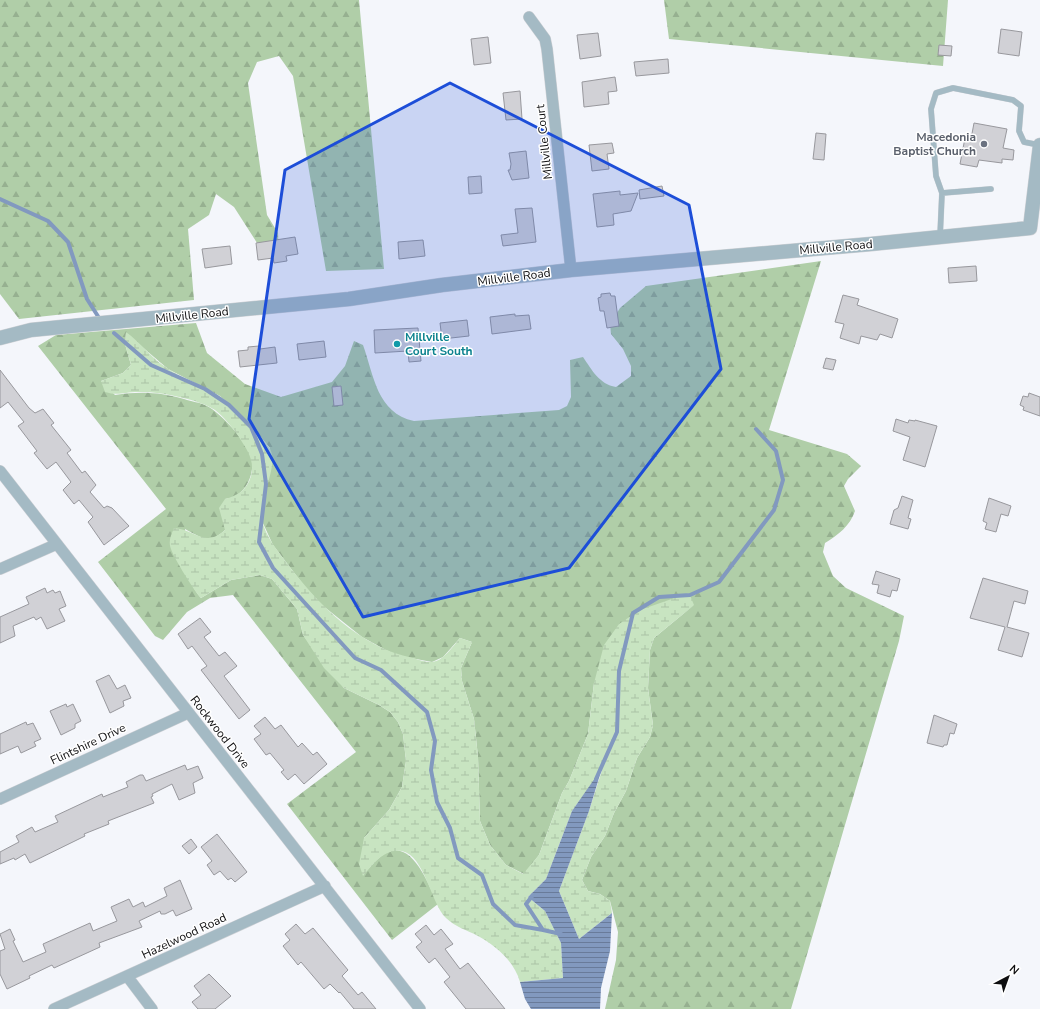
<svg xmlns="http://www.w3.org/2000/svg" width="1040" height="1009" font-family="'Nunito Sans',sans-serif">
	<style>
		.forest { fill: url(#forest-firs) }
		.wetland { fill: url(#wetland-marsh) }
		.water { fill: url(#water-rules) }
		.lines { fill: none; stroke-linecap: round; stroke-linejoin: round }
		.stream { stroke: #8299bf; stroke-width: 4 }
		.building { fill: #d1d1d6; stroke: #98989d }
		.service-casing { stroke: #cfd1d5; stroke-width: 6 }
		.minor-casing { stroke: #cfd1d5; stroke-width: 12 }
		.tertiary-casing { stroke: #cfd1d5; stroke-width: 15 }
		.service { stroke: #a4bac4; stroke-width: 5.5 }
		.minor { stroke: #a4bac4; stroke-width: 11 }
		.tertiary { stroke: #a4bac4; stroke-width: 14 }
		.marked { fill: #1d4ed8; fill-opacity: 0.2; stroke: #1d4ed8; stroke-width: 3; stroke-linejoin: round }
		.worship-dot { fill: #6b7280; stroke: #fff; stroke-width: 1.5 }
		.culture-dot { fill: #0f9aa8; stroke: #fff; stroke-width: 1.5 }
		.labels { text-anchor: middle; stroke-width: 3; stroke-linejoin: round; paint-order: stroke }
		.worship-label { font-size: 12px; font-weight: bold; fill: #5b616d; stroke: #fff; text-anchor: end }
		.street-label { font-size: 12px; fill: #0e0e10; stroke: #fff }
		.culture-label { font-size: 12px; font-weight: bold; fill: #0d838f; stroke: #fff; text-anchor: start }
	</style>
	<defs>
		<pattern id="forest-firs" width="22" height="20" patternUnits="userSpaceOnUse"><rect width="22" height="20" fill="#b0cea8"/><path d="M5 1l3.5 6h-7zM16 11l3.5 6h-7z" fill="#96b090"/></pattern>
		<pattern id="wetland-marsh" width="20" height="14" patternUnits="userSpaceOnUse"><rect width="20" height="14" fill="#c8e4c1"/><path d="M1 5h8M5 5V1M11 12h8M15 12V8" fill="none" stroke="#abc2a5"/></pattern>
		<pattern id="water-rules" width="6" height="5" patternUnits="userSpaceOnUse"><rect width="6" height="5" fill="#8299bf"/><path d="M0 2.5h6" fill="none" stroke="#697b9a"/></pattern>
	</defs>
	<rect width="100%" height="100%" fill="#f4f6fb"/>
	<path class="forest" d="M0 0H359L384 269 326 271 293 76 279 56 257 62 248 83 267 215 278 233 279 255 259 246 234 207 216 194 209 215 188 229 194 300 19 319 0 294Z
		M664 0H948L943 66 669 39Z
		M821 261 769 430 847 454 861 466 848 479 844 486 855 511C850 526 838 535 825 543L823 552 833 576 846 588 904 616 899 641 791 1009H605L616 960 618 932 610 901 600 894 588 891 582 880 591 857 605 836 614 813 626 791 637 758 650 737 653 725 648 688 650 650 654 638 694 605 594 683 588 734 569 781 562 793 539 855 524 874 506 865 490 845 480 821 478 757 474 719 462 681 461 668 472 642 460 638 443 657 432 662 395 655 362 637 322 605 305 587 273 545 262 521 261 508 265 499 270 448 254 429 220 396 168 369 126 333 125 344 131 365 123 373 101 381 115 395C140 391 160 392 184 399 192 402 200 402 207 406 221 413 246 441 251 456 255 470 249 488 236 496 233 498 228 498 225 499V530C209 545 202 538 185 529 186 554 184 579 201 598L231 580 260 575 272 579 297 609 303 635 344 688 379 705 390 712 398 722 403 734 406 761 402 787 389 810 364 838 363 875C368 869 374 862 380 857 410 832 428 884 438 904L392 940 287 804 356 752 233 595 210 598 187 612 163 640 155 636 98 562 166 509 38 346 56 335 196 323 207 353 245 384 281 397 332 382 345 366 354 341 363 345C374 376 377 413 414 421L559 410 567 406 571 397 570 360 583 357C592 370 599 384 616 387L631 376V366L623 349 611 334 610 324 620 308 646 286Z"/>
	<path class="wetland" d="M126 332C141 343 152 359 167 368 183 379 201 385 218 395 229 401 261 436 269 447 281 465 257 499 262 520 265 535 277 550 286 562 318 604 359 647 413 658 419 660 425 662 431 662 443 662 453 646 460 638L472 642 461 668 462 681 474 719 478 757 480 821 490 845 506 865 523 874 539 855 562 793 569 781 588 734 594 683 604 645 619 624 640 610 689 593 694 605 654 638 650 650 648 688 653 725 650 737 637 758 626 791 614 813 605 836 591 857 582 880 588 891 600 894 610 901 612 913 579 939 559 891 589 811 602 770 572 811 546 879 528 897 545 911 561 943 563 978 520 982C514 961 496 946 478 936 467 930 455 927 446 918 431 904 425 856 402 851 384 848 373 864 363 876L359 864 364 838 389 810 402 787 406 761 403 734 398 722 390 712 379 705 344 688 324 668 303 635 297 609 272 579 260 575 231 580 201 598C194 591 174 558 171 549 168 541 171 535 174 528 196 530 205 548 225 530L219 508 225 499C237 496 247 490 251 476 255 460 247 450 239 437 232 427 224 417 215 410 199 399 157 391 138 392 124 392 118 396 105 392L101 381 123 373 131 365 125 344Z"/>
	<path class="water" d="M602 768 589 811 559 891 579 939 612 913 610 951 601 988 600 1009H531L525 999 520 982 563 978 561 943 545 911 528 897 546 879 572 811Z"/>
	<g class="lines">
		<path class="stream" d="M0 199 48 221 68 242 87 299 101 321
			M114 333 151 365 205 389 229 405 251 427 262 454 266 484 259 542 273 568 355 658 381 670 427 712 435 741 431 770 437 802 450 828 458 858 482 875 493 904 515 925 543 930
			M596 779 617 732 619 671 633 613 659 597 690 595 719 582 774 510 783 480 776 451 756 429
			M533 895 526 904 543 930 561 934"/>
	</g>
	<path class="building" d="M1001 29 1022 32 1019 56 998 53Z
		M598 33 601 56 580 59 577 35Z
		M488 37 491 63 474 65 471 39Z
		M939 45 952 46 951 56 938 55Z
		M668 59 669 73 636 76 634 62Z
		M615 77 617 91 608 92 609 104 584 107 582 82Z
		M520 91 522 119 506 120 503 93Z
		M974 123 1007 129 1003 148 1014 150 1013 160 1002 159V163L979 160 977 167 960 164 965 138 971 139Z
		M816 133 826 134 824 160 813 159Z
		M612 143 614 153 607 154 609 169 592 171 589 145Z
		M526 151 529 178 512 180 508 170H510L511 164 509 153Z
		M481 176 482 193 469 194 468 177Z
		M662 186 664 196 640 199 639 190Z
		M620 191V195L638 193 631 211 613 214 614 225 597 227 593 194Z
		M532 208 536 242 503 246 501 235 518 233 515 209Z
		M295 237 298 254 286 256 287 261 274 263 273 258 258 260 256 243Z
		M423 240 425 256 399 259 398 242Z
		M230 246 232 264 205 268 202 249Z
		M976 266 977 281 949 283 948 268Z
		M610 293 611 296H615L619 326 607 328 604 311H600L598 298 601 297V294Z
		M843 295 859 299 857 305 898 319 892 338 880 334 877 340 861 336 859 344 840 338 844 324 835 322Z
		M515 314V316L529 315 531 329 492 334 490 317Z
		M467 320 469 336 442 339 440 323Z
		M418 328 421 361 409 362 408 351 375 353 374 330Z
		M324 341 326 357 299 360 297 344Z
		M259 346 260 349 275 347 277 363 240 367 238 351 248 350V347Z
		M826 358 836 360 833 370 823 368Z
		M0 370 29 408 35 413 43 409 54 423 51 425 71 450 67 453 82 473 85 471 96 485 90 492 104 508 107 506 112 508 129 526 104 545 88 522 93 517 79 500 74 504 63 490 71 482 56 462 47 469 34 453 37 451 18 426 24 422 8 402 0 408Z
		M341 386 343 405 334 406 332 387Z
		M1029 393 1040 397V416L1023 410 1024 407 1020 405 1023 396 1028 397Z
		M896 419 908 423 909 420 915 421V420L937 426 925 467 903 460 910 437 893 431Z
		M902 496 913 500 908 518 911 519 908 529 890 524 894 510 898 508Z
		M989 498 1011 506 1008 516 1001 514 996 532 985 529 987 523 983 521Z
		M876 571 900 579 897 591 892 590 890 597 877 593 879 585 872 584Z
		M983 578 1028 591 1025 604 1014 601 1007 627 1029 633 1022 657 998 650 1005 627 970 618Z
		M45 588 47 593 53 590 55 593 60 591 66 606 59 609 65 621 47 629 41 617 36 620 34 617 13 626 15 636 0 643V617L29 604 26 597Z
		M200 618 211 632 204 637 219 656 225 652 237 666 224 676 250 710 239 719 201 670 207 666 192 646 188 649 178 634Z
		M109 675 117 689 125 685 131 698 123 701 124 706 110 713 96 681Z
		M66 704 67 707 73 704 81 721 75 724V728L61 735 50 711Z
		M934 715 957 724 954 734 950 733 947 745H944L943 747 927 743Z
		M265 717 275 729 281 725 298 747 302 743 313 755 317 752 327 764 304 784 295 774 288 780 281 772 284 770 270 753 266 755 254 739 261 734 254 726Z
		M26 722 27 725 33 723 41 739 34 742 36 746 21 753 18 746 0 754V734Z
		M185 765 187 770 198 766 203 778 193 783 195 793 179 800 172 784 152 794 153 796 151 797 154 803 108 821 109 824 84 834 85 836 30 863 25 854 15 860 14 858 0 864V852L19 842 16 836 32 827 35 832 58 822 55 816 102 794 103 797 128 787 126 782 140 775H143L146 781Z
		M217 834 247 872 235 882 231 878 228 880 220 871 214 875 207 865 212 861 201 847Z
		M191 839 197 847 189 854 182 846Z
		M180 880 192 909 176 916 173 910 165 914H161L160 911 139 921 142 927 99 943 100 947 54 968 52 965 29 976 30 978 7 989 0 974V951L5 949 0 934 10 929 15 940 13 941 23 962 46 952 43 944 90 923 93 931 117 921 111 907 129 899 133 907 143 902 145 907 167 896 164 888Z
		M296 924 305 934 313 928 348 970 342 976 358 995 362 992 376 1009H354L340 992 339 993 330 984 324 989 301 962 298 965 283 946 290 940 285 934Z
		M426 925 434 935 441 929 453 944 445 949 460 969 468 963 505 1009H466L444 982 450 977 435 958 429 963 416 947 422 942 415 934Z
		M209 974 231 996 215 1009H198L192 1002 201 995 194 986Z"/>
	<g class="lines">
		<defs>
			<path id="service" d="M991 189 942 193 936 176 931 109 936 93 953 88 1013 100 1021 106 1019 131 1024 142 1039 145
				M940 237 942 193"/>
			<path id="minor" d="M529 17 545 39 547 49 571 270
				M0 471 420 1009
				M0 569 57 544
				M0 799 188 713
				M127 976 152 1009
				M54 1009 325 886"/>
			<path id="tertiary" d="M0 338 31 330 349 299 442 285 571 270 871 244 1030 228 1040 145"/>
		</defs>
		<use href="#service" class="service-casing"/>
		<use href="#minor" class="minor-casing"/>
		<use href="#tertiary" class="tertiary-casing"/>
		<use href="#service" class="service"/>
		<use href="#minor" class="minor"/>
		<use href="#tertiary" class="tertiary"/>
	</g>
	<path class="marked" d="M450 83 689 205 721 369 569 568 363 617 249 419 285 170Z"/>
	<circle class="worship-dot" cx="984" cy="144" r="4"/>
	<circle class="culture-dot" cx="397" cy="344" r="4"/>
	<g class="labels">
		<g class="worship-label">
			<text x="976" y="141">Macedonia<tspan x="976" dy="14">Baptist Church</tspan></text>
		</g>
		<g class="street-label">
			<text transform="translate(544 142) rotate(-96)" y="4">Millville Court</text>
			<text transform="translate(836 247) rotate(-5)" y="4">Millville Road</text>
			<text transform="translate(514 277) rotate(-7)" y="4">Millville Road</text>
			<text transform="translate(192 315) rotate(-6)" y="4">Millville Road</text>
			<text transform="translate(220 732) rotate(52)" y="4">Rockwood Drive</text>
			<text transform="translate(88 744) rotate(-25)" y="4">Flintshire Drive</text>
			<text transform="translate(184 936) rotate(-25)" y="4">Hazelwood Road</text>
		</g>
		<g class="culture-label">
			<text x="405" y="341">Millville<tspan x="405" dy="14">Court South</tspan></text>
		</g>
	</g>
	<g transform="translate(1008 977) rotate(41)" stroke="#ffffff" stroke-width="3" paint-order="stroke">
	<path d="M0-3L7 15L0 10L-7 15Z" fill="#0e0e10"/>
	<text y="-6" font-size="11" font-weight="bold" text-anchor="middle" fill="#0e0e10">N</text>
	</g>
</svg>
